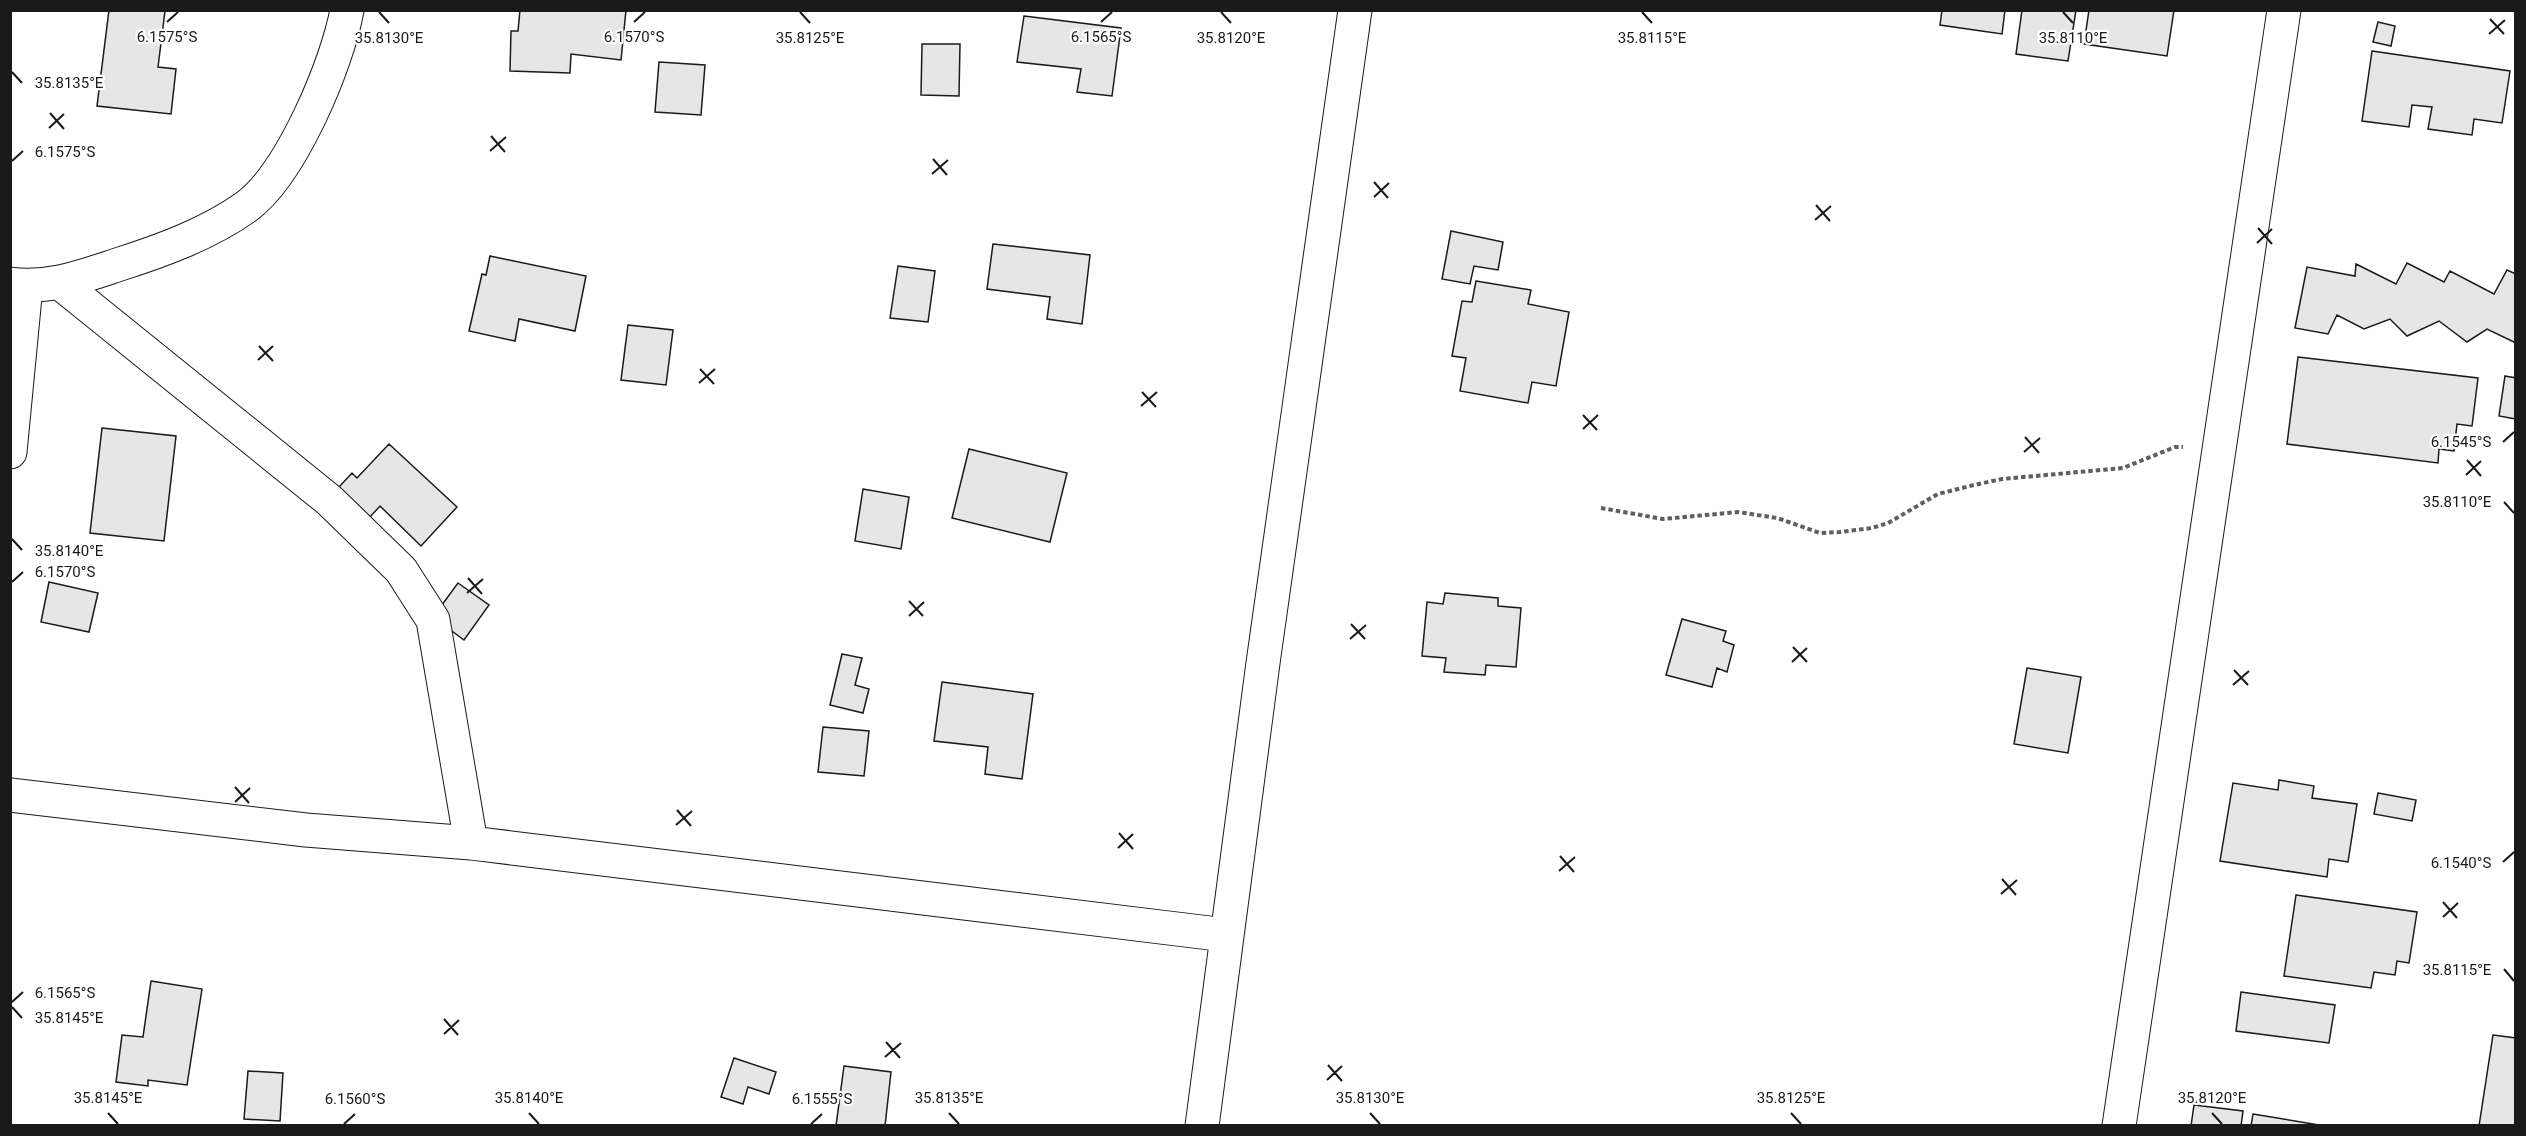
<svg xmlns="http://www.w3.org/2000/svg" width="2526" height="1136" font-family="Roboto,sans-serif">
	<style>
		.building { fill: #e6e6e6; stroke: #1a1a1a; stroke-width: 1.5 }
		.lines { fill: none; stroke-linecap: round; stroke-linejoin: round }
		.minor-casing { stroke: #1a1a1a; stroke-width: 35 }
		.path { stroke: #5f5f5f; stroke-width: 4; stroke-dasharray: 4.5 3; stroke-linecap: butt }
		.minor { stroke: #fff; stroke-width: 33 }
		.ticks { fill: none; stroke: #1a1a1a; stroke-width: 2 }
		.ticks-label { font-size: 15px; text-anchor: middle; fill: #1a1a1a; stroke: #fff; stroke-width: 4.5; stroke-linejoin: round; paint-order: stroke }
	</style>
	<rect width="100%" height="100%" fill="#fff"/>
	<path class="building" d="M109 10 165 11 158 67 176 69 171 114 97 106Z
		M520 10H626L621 60 571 54 570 73 510 71 511 31H518Z
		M1942 10H2005L2002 34 1940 25Z
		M2022 10H2076L2068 61 2016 54Z
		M2089 10H2174L2167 56 2084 44Z
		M1024 16 1121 28 1112 96 1077 92 1081 69 1017 62Z
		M2378 22 2395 26 2391 46 2373 42Z
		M922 44H960L959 96 921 95Z
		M2372 51 2510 71 2502 123 2474 119 2472 135 2428 129 2432 107 2412 105 2409 127 2362 121Z
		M659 62 705 65 701 115 655 112Z
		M1451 231 1503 242 1498 270 1474 266 1470 284 1442 279Z
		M993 244 1090 255 1082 324 1047 319 1050 297 987 289Z
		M490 256 586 276 575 331 519 319 515 341 469 331 482 274 486 275Z
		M2407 263 2444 282 2450 271 2494 294 2507 270 2516 274V343L2487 329 2467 342 2439 321 2407 336 2390 319 2364 329 2337 315 2328 334 2295 328 2307 267 2355 276 2356 264 2396 284Z
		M898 266 935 271 928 322 890 318Z
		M1476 281 1531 290 1528 304 1569 312 1556 386 1532 382 1528 403 1460 391 1466 358 1452 356 1462 301 1472 302Z
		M628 325 673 330 666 385 621 380Z
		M2298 357 2478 378 2472 426 2457 424 2454 451 2439 449 2438 463 2287 444Z
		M2505 376 2516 378V419L2499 416Z
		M102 428 176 436 164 541 90 533Z
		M389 444 457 507 421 546 380 506 370 517 339 487 352 473 357 478Z
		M969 449 1067 473 1050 542 952 518Z
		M863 489 909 497 901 549 855 541Z
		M49 582 98 593 89 632 41 622Z
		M458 583 489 605 464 640 433 617Z
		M1445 593 1498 598V606L1521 608 1516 667 1486 665 1485 675 1444 672 1446 658 1422 656 1427 602 1443 604Z
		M1682 619 1726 631 1723 641 1734 645 1727 672 1717 668 1712 687 1666 675Z
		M842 654 862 658 855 685 869 689 863 713 830 705Z
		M2027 668 2081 677 2068 753 2014 744Z
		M942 682 1033 694 1022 779 985 774 988 747 934 741Z
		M823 727 869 731 864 776 818 772Z
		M2279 780 2314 786 2312 798 2357 804 2348 862 2329 859 2327 877 2220 861 2233 783 2278 790Z
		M2378 793 2416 800 2412 821 2374 814Z
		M2296 895 2417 912 2409 963 2397 961 2395 975 2374 972 2371 988 2284 976Z
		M151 981 202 989 187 1085 148 1080V1086L116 1082 122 1035 143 1037Z
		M2241 992 2335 1005 2329 1043 2236 1031Z
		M2493 1035 2516 1038V1126H2479Z
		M734 1058 776 1072 769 1094 748 1087 743 1104 721 1097Z
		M844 1066 891 1072 885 1126H836Z
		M248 1071 283 1073 280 1121 244 1119Z
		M2194 1105 2243 1111 2241 1126H2191Z
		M2253 1114 2325 1126H2251Z"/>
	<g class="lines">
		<defs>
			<path id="minor" d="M60 283 329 500 401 570 433 620 471 843
				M10 284C49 289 81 277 117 265 161 251 208 234 246 207 291 174 337 65 347 10
				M10 452 26 286
				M10 795 306 830 471 843 1226 935
				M1202 1126 1263 663 1355 10
				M2119 1126 2284 10"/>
		</defs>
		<use href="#minor" class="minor-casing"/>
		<path class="path" d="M1601 508 1663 519 1738 512 1777 518 1820 533 1840 532 1872 528 1888 523 1938 494 1974 485 2002 479 2123 468 2175 447H2183"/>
		<use href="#minor" class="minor"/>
	</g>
	<path class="ticks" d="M379 12 389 23M800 12 810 23M1221 12 1231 23M1642 12 1652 23M2063 12 2073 23M2490 19 2504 34M167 22 178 12M634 22 645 12M1101 22 1112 12M2489 34 2505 20M12 72 22 83M50 113 64 129M49 128 64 114M491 136 505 152M490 151 506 137M933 159 947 175M12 161 23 151M932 174 948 160M1374 182 1388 198M1374 197 1389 183M1816 205 1830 221M1815 220 1831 206M2258 228 2272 244M2257 243 2272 229M259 346 273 361M258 360 273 346M700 369 714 384M699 383 715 369M1142 392 1156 407M1141 406 1157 392M1583 415 1597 430M1583 429 1598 415M2025 437 2039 453M2503 442 2514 432M2024 452 2040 438M2467 460 2481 476M2466 475 2481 461M2504 502 2514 513M12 539 22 550M468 578 482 594M12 582 23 572M467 593 483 579M909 601 923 616M909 616 924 602M1351 624 1365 639M1350 639 1366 625M1793 647 1807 662M1792 662 1807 648M2234 670 2248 685M2233 685 2249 671M235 787 249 803M235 802 250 788M677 810 691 826M676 825 692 811M1119 833 1133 849M1118 848 1133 834M1560 856 1574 872M2503 862 2514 852M1559 871 1575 857M2002 879 2016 895M2001 894 2017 880M2443 902 2457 918M2443 917 2458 903M2504 969 2514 981M12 1002 23 992M12 1007 22 1018M444 1019 458 1035M444 1034 459 1020M886 1042 900 1058M885 1057 901 1043M1328 1065 1342 1081M1327 1080 1342 1066M108 1113 118 1124M529 1113 539 1124M949 1113 959 1124M1370 1113 1380 1124M1791 1113 1801 1124M2212 1113 2222 1124M344 1124 355 1114M811 1124 822 1114"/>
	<g class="ticks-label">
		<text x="167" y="42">6.1575°S</text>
		<text x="634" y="42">6.1570°S</text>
		<text x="1101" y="42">6.1565°S</text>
		<text x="389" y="43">35.8130°E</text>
		<text x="810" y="43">35.8125°E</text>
		<text x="1231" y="43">35.8120°E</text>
		<text x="1652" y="43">35.8115°E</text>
		<text x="2073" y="43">35.8110°E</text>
		<text x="69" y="88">35.8135°E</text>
		<text x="65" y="157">6.1575°S</text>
		<text x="2461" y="447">6.1545°S</text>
		<text x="2457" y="507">35.8110°E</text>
		<text x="69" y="556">35.8140°E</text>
		<text x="65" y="577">6.1570°S</text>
		<text x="2461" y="868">6.1540°S</text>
		<text x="2457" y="975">35.8115°E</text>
		<text x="65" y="998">6.1565°S</text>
		<text x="69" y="1023">35.8145°E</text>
		<text x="108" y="1103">35.8145°E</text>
		<text x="529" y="1103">35.8140°E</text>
		<text x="949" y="1103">35.8135°E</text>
		<text x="1370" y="1103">35.8130°E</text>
		<text x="1791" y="1103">35.8125°E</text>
		<text x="2212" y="1103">35.8120°E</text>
		<text x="355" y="1104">6.1560°S</text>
		<text x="822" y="1104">6.1555°S</text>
	</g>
	<rect width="2526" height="1136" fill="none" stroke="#1a1a1a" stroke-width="24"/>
</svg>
